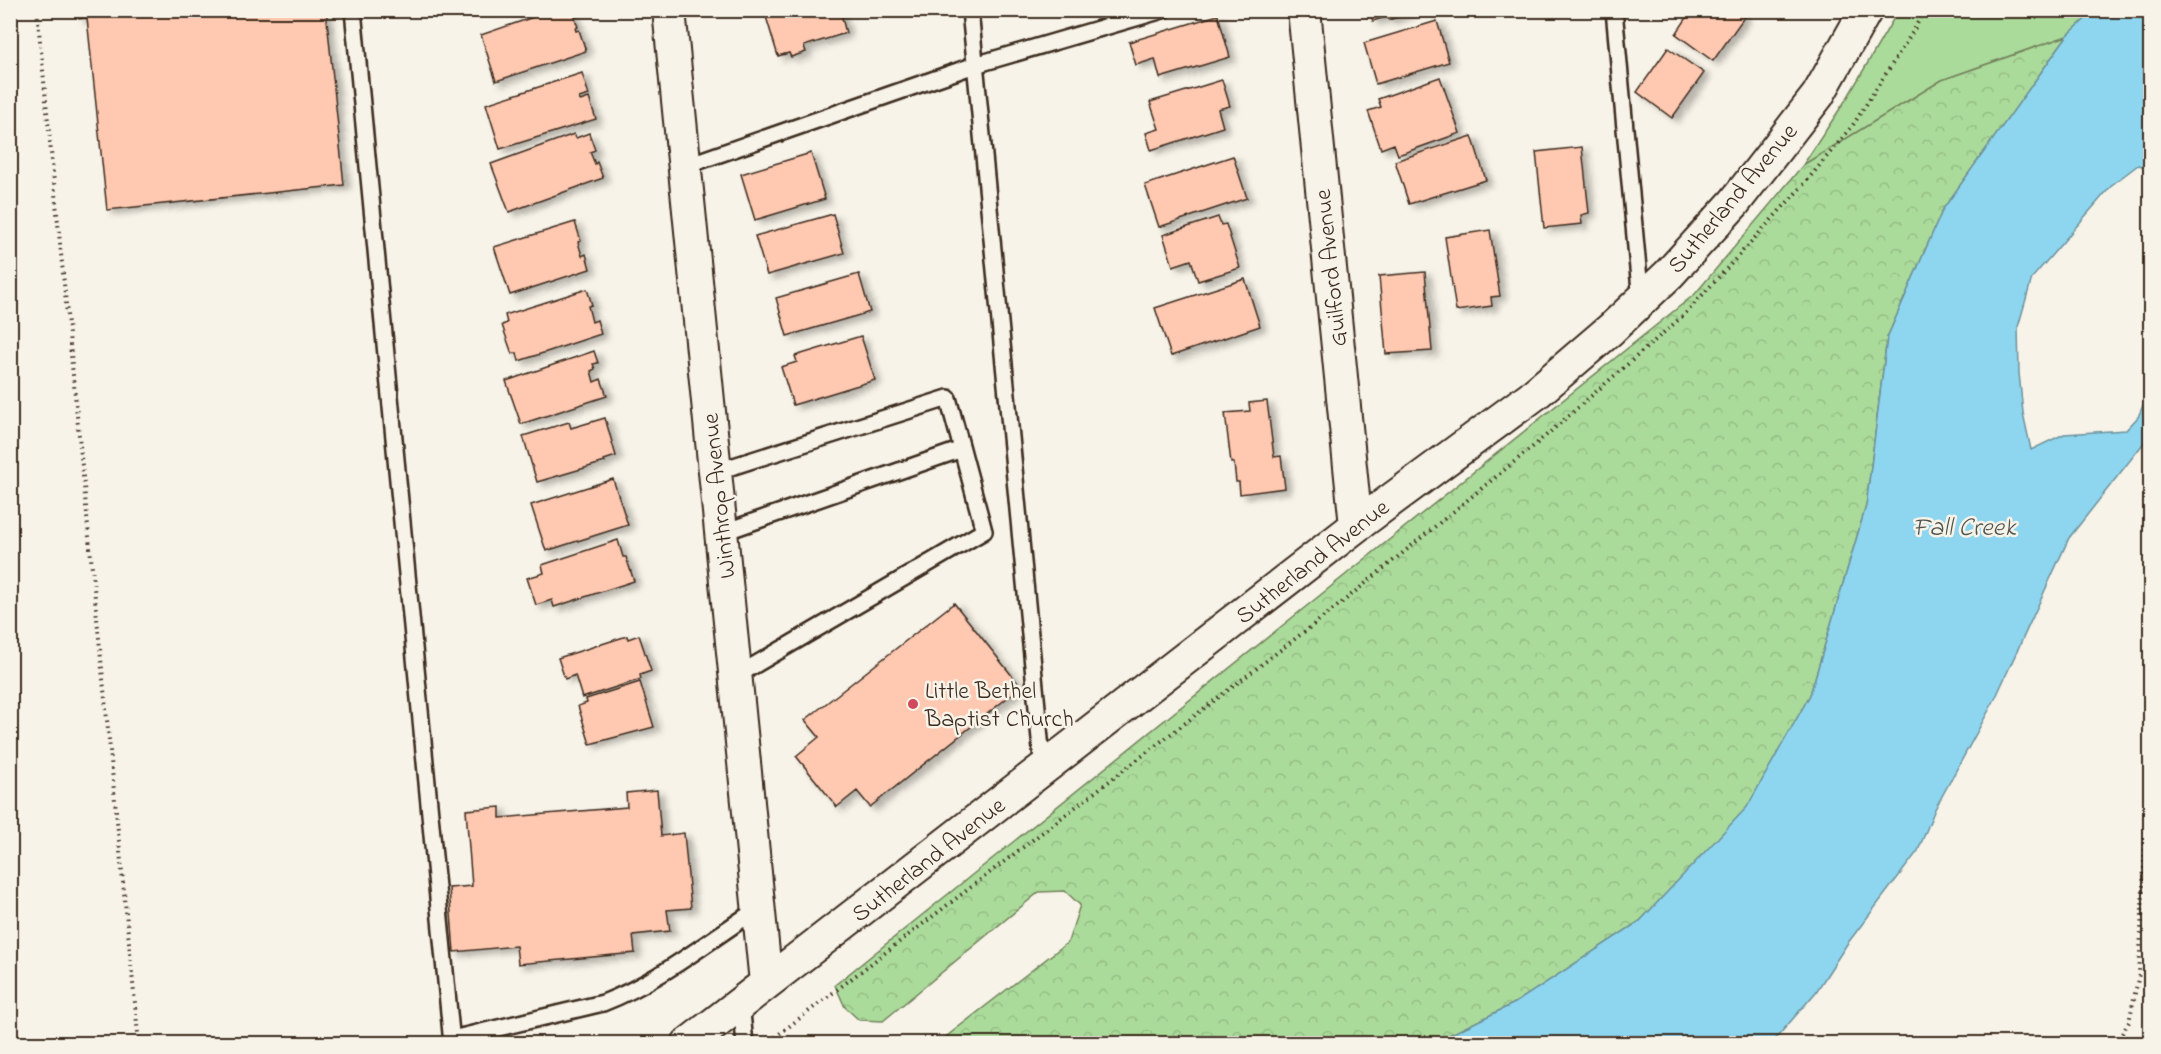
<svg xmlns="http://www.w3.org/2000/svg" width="2161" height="1054" font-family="'Indie Flower',sans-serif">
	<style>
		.green { fill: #abdb9b; stroke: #73825c; stroke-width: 1.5 }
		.forest { fill: url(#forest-crowns); stroke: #73825c; stroke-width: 1.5 }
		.water { fill: #8ed6ef; stroke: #6d919b; stroke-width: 1.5 }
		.building { fill: #ffc8b1; stroke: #3b2a1e; stroke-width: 1.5; filter: url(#shadow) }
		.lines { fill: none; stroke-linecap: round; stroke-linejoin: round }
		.service-casing { stroke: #3b2a1e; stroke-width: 20 }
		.minor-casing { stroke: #3b2a1e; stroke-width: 36 }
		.path { stroke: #3b2a1e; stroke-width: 4; stroke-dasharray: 1.5 4.5; stroke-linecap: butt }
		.service { stroke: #f7f3e8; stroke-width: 15 }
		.minor { stroke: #f7f3e8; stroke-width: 32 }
		.poi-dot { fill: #d1495b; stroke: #f7f3e8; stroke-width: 2 }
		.labels { text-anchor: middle; stroke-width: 5; stroke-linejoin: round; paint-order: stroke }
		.street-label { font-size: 24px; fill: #3b2a1e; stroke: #f7f3e8 }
		.poi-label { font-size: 24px; fill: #3b2a1e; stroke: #f7f3e8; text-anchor: start }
		.water-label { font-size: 26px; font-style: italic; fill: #505552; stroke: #f7f3e8 }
	</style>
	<defs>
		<pattern id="forest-crowns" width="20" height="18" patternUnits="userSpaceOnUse" patternTransform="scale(1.5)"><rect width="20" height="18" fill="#abdb9b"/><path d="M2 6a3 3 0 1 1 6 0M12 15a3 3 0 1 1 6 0" fill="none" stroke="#94bc85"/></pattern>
		<filter id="shadow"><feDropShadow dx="6" dy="4" stdDeviation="3" flood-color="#0004"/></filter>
	</defs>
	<rect width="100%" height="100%" fill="#f7f3e8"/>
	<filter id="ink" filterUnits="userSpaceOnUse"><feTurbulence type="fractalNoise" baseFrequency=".0167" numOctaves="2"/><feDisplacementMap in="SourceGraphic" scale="12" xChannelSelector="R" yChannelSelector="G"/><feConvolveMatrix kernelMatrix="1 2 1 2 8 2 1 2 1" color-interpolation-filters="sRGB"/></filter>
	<g filter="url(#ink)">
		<path class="green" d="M1898 11H2094L2067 36 1942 80 1803 165 1849 95Z"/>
		<path class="forest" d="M2067 36 1943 209 1887 338 1866 506 1810 695 1747 808 1640 921 1515 1003 1433 1043H938L1068 942 1080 905 1065 891 1039 892 883 1021 859 1020 845 1007 835 985 1695 294 1803 165 1942 80Z"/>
		<path class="water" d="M2094 11H2150V168L2138 165 2113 184 2032 278 2018 327 2019 373 2023 413 2031 450 2064 434 2126 430 2138 417 2150 389V435L2069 538 1995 699 1935 809 1918 851 1847 944 1816 992 1772 1043H1433L1515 1003 1640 921 1747 807 1810 695 1866 506 1887 338 1943 209 2067 36Z"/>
		<path class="building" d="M79 10H326L344 185 107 210 87 18 79 19Z
			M554 10H572L578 27 575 28 576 31 579 30 586 51 496 81 481 35Z
			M764 10H840L846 33 804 46 806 52 791 57 789 53 778 56Z
			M1100 10H1146L1106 25Z
			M1369 10H1416L1389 20 1388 16 1373 21Z
			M1692 10H1737L1745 16 1713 61 1676 34Z
			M1218 15 1230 57 1160 78 1155 59 1136 65 1129 42Z
			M1437 21 1449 62 1376 84 1364 43Z
			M1668 48 1704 73 1672 118 1637 92Z
			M582 73 589 95 579 98 580 101 589 98 596 119 500 149 486 104Z
			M1440 77 1460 133 1398 155 1394 144 1381 149 1368 111 1381 107 1378 99Z
			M1222 80 1230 106 1218 109 1223 127 1151 150 1146 133 1159 129 1150 102Z
			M589 133 595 150 590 152 595 164 597 162 603 178 509 212 491 164 574 134 576 138Z
			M1472 136 1486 180 1409 204 1395 161Z
			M1582 147 1589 213 1581 215 1582 224 1544 228 1536 152Z
			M811 153 825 199 755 220 741 174Z
			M1233 156 1247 198 1159 227 1145 185Z
			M833 214 844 253 767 275 755 236Z
			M1218 217 1221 225 1226 224 1240 268 1198 281 1191 260 1173 266 1163 235Z
			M575 222 581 241 578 242 582 256 586 254 590 269 510 295 494 247Z
			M1490 230 1500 296 1491 297 1492 306 1456 311 1445 237Z
			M1425 272 1432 351 1386 354 1379 276Z
			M859 274 870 312 787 336 776 298Z
			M1245 279 1260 326 1171 356 1155 308Z
			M587 289 592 305 588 306 592 322 597 320 601 334 519 361 517 353 512 354 502 325 507 323 505 315Z
			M861 336 875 380 793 405 781 367 797 362 795 356Z
			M594 351 598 363 593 364 595 369 591 371 594 382 601 379 607 396 521 424 506 381Z
			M1267 401 1274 457 1281 456 1285 488 1240 494 1239 482H1236L1234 463H1231L1225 413 1250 411 1249 403Z
			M605 418 616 456 604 460 605 462 537 482 523 436 569 422 571 428Z
			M613 479 628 525 546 551 531 505Z
			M618 540 623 557H626L634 581 554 607 552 600 536 605 527 578 544 573 542 565Z
			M954 603 1021 687 870 807 857 791 837 807 796 756 819 737 805 720Z
			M639 635 651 671 640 675 641 679 582 698 575 675 565 679 558 658 627 636 628 639Z
			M640 682 654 727 590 744 578 706 587 703 586 699Z
			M657 790 661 836 684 833 691 908 667 910 670 931 633 935 635 953 518 964 516 946 454 952 449 888 472 886 466 810 500 807V818L627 807 626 793Z"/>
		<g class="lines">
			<defs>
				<path id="service" d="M353 10 452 1044
					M970 10 1043 770
					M1614 10 1641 301
					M685 166 975 65 1163 10
					M715 472 948 398 962 449
					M721 533 962 449 984 531 736 676
					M741 1002 745 1044
					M452 1039 603 1003C660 981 708 941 759 908"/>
				<path id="minor" d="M669 10 766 983
					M1304 10 1356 526
					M688 1044 1356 526 1535 394 1611 329 1669 274 1734 203 1818 95 1866 10"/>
			</defs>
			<use href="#service" class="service-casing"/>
			<use href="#minor" class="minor-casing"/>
			<path class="path" d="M37 10 139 1044
				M770 1041 1334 609 1541 440 1685 314 1805 183 1853 125 1914 30 1924 10
				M2116 1044 2129 1022 2139 974 2146 826 2150 790"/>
			<use href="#service" class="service"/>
			<use href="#minor" class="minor"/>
		</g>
	</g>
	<circle class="poi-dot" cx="913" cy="704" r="6"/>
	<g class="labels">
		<g class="street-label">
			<text transform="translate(1732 198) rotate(-50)" y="8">Sutherland Avenue</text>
			<text transform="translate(1330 268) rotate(-96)" y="8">Guilford Avenue</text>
			<text transform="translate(718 496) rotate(-96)" y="8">Winthrop Avenue</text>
			<text transform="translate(1312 561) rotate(-38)" y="8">Sutherland Avenue</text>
			<text transform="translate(928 859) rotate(-38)" y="8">Sutherland Avenue</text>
		</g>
		<g class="poi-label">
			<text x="925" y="698">Little Bethel<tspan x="925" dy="28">Baptist Church</tspan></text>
		</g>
		<g class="water-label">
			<text x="1964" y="535">Fall Creek</text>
		</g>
	</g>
	<rect width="2161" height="1054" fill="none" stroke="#f7f3e8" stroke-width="36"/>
	<rect x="18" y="18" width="2125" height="1018" fill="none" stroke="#3b2a1e" stroke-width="2" filter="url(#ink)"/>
</svg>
